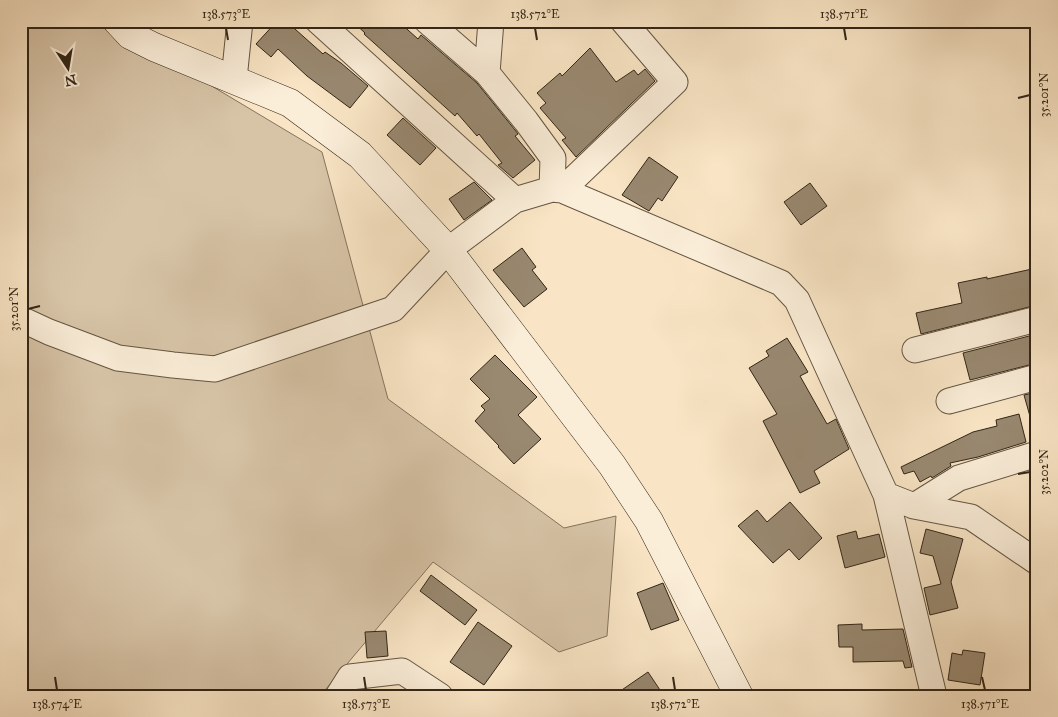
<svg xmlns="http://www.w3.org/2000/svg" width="1058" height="717" font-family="'IM FELL Great Primer',serif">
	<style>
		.green { fill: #d7c4a7; stroke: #84745e }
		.building { fill: #998971; stroke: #322516 }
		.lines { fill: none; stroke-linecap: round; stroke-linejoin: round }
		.street-casing { stroke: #645542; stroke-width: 27 }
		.secondary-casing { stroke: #322516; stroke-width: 29 }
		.street { stroke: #fbeed9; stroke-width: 25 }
		.secondary { stroke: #fbeed9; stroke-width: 28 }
		.ticks { fill: none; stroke: #322516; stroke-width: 2 }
		.neatline { fill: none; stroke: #322516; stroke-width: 2 }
		.ticks-label { font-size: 12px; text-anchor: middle; fill: #322516 }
	</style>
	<rect width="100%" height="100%" fill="#f9e5c5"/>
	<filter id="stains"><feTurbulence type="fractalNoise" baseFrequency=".004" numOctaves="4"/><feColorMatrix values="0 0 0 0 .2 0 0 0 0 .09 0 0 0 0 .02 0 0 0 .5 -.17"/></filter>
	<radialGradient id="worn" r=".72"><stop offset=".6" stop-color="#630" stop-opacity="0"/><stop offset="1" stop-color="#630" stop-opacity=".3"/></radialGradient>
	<path class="green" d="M21 21H103L322 152 388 399 564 528 616 516 607 636 559 652 433 562 320 696H21Z"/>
	<path class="building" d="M277 21H286L323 54 325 52 341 63 368 86 350 108 307 76 278 49 271 57 256 44Z
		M352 21H398L418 39 421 35 477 83 515 130 518 134 515 136 535 160 513 178 498 165 502 163 479 134 477 136 457 113 455 116 364 34 365 33Z
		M590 48 616 82 634 70 638 75 645 69 655 81 576 157 562 140 566 138 540 108 546 103 537 93 560 73 562 76Z
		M403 118 436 148 420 165 387 135Z
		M649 157 678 177 662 201 658 198 649 211 622 195Z
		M474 182 492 200 464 220 449 199Z
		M810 183 827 206 801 225 784 202Z
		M522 248 536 267 532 270 547 289 524 307 493 270Z
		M1032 269 1033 274 1037 276V305L921 334 916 313 962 303 958 283 987 277V279Z
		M1037 334V363L970 380 963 353Z
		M787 338 808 372 800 376 827 424 836 419 849 449 814 471 820 483 800 493 763 421 777 414 749 368 769 356 766 351Z
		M495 355 537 397 518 415 541 439 514 464 498 447 499 446 475 421 485 410 481 406 490 399 470 379Z
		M1037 392V419L1031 420 1024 395Z
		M1019 414 1026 442 978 457 950 463 951 466 932 478 931 476 920 482 914 471 904 474 901 467 973 432 997 426 996 420Z
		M790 502 822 538 799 560 789 549 773 563 738 526 757 510 767 522Z
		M926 529 963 539 951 582 958 608 930 615 924 588 941 584 933 556 920 553Z
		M856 531 858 539 879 534 885 557 845 568 837 536Z
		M431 575 477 610 465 625 420 591Z
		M663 583 679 620 651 630 637 593Z
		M478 622 512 646 484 685 450 662Z
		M862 624V630L903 629 912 667 905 668 903 661 853 662V647H839L838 625Z
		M386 631 388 656 367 658 365 632Z
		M963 650 985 653 980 685 948 680 952 653 962 655Z
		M648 672 664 696H613Z"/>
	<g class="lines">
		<defs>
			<path id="street" d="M318 21 515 200
				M487 73 491 21
				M234 79 240 21
				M552 189 562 190 781 283 797 300 886 495 914 506 971 517 1037 562
				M562 190 675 82 623 21
				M21 319 49 332 118 358 173 365 215 369 393 309 448 250 515 200 552 189 553 158 526 121 487 73 427 21
				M915 350 1037 319
				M949 401 1037 377
				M886 495 934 696
				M914 506 959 478 1037 454
				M338 696 350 677 402 671 440 696"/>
			<path id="secondary" d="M117 21 130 35 154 47 290 103 360 155 448 250 612 465 649 521 739 696"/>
		</defs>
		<use href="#street" class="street-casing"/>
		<use href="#secondary" class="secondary-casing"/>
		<use href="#street" class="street"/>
		<use href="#secondary" class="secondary"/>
	</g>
	<path class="ticks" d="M226 28 228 40M535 28 537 40M844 28 846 40M1018 98 1030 95M28 309 40 306M1018 474 1030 472M55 677 57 690M364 677 366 690M673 677 675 690M982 677 985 690"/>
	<rect width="1058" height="717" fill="none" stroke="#f9e5c5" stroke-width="55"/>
	<g transform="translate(68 68) rotate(168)" stroke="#fbeed9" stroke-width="4" paint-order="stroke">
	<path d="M0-4L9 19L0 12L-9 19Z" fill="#322516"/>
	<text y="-8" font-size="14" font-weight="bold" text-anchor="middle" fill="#322516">N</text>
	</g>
	<rect x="28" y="28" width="1002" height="662" class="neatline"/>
	<g class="ticks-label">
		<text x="226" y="18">138.573°E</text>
		<text x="535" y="18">138.572°E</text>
		<text x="844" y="18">138.571°E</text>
		<text transform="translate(1044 95) rotate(-90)" y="4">35.201°N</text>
		<text transform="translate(14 309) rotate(-90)" y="4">35.201°N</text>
		<text transform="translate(1044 472) rotate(-90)" y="4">35.202°N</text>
		<text x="57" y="708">138.574°E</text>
		<text x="366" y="708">138.573°E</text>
		<text x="675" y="708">138.572°E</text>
		<text x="985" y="708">138.571°E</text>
	</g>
	<rect width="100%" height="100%" filter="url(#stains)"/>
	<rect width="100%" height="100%" fill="url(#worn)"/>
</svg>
